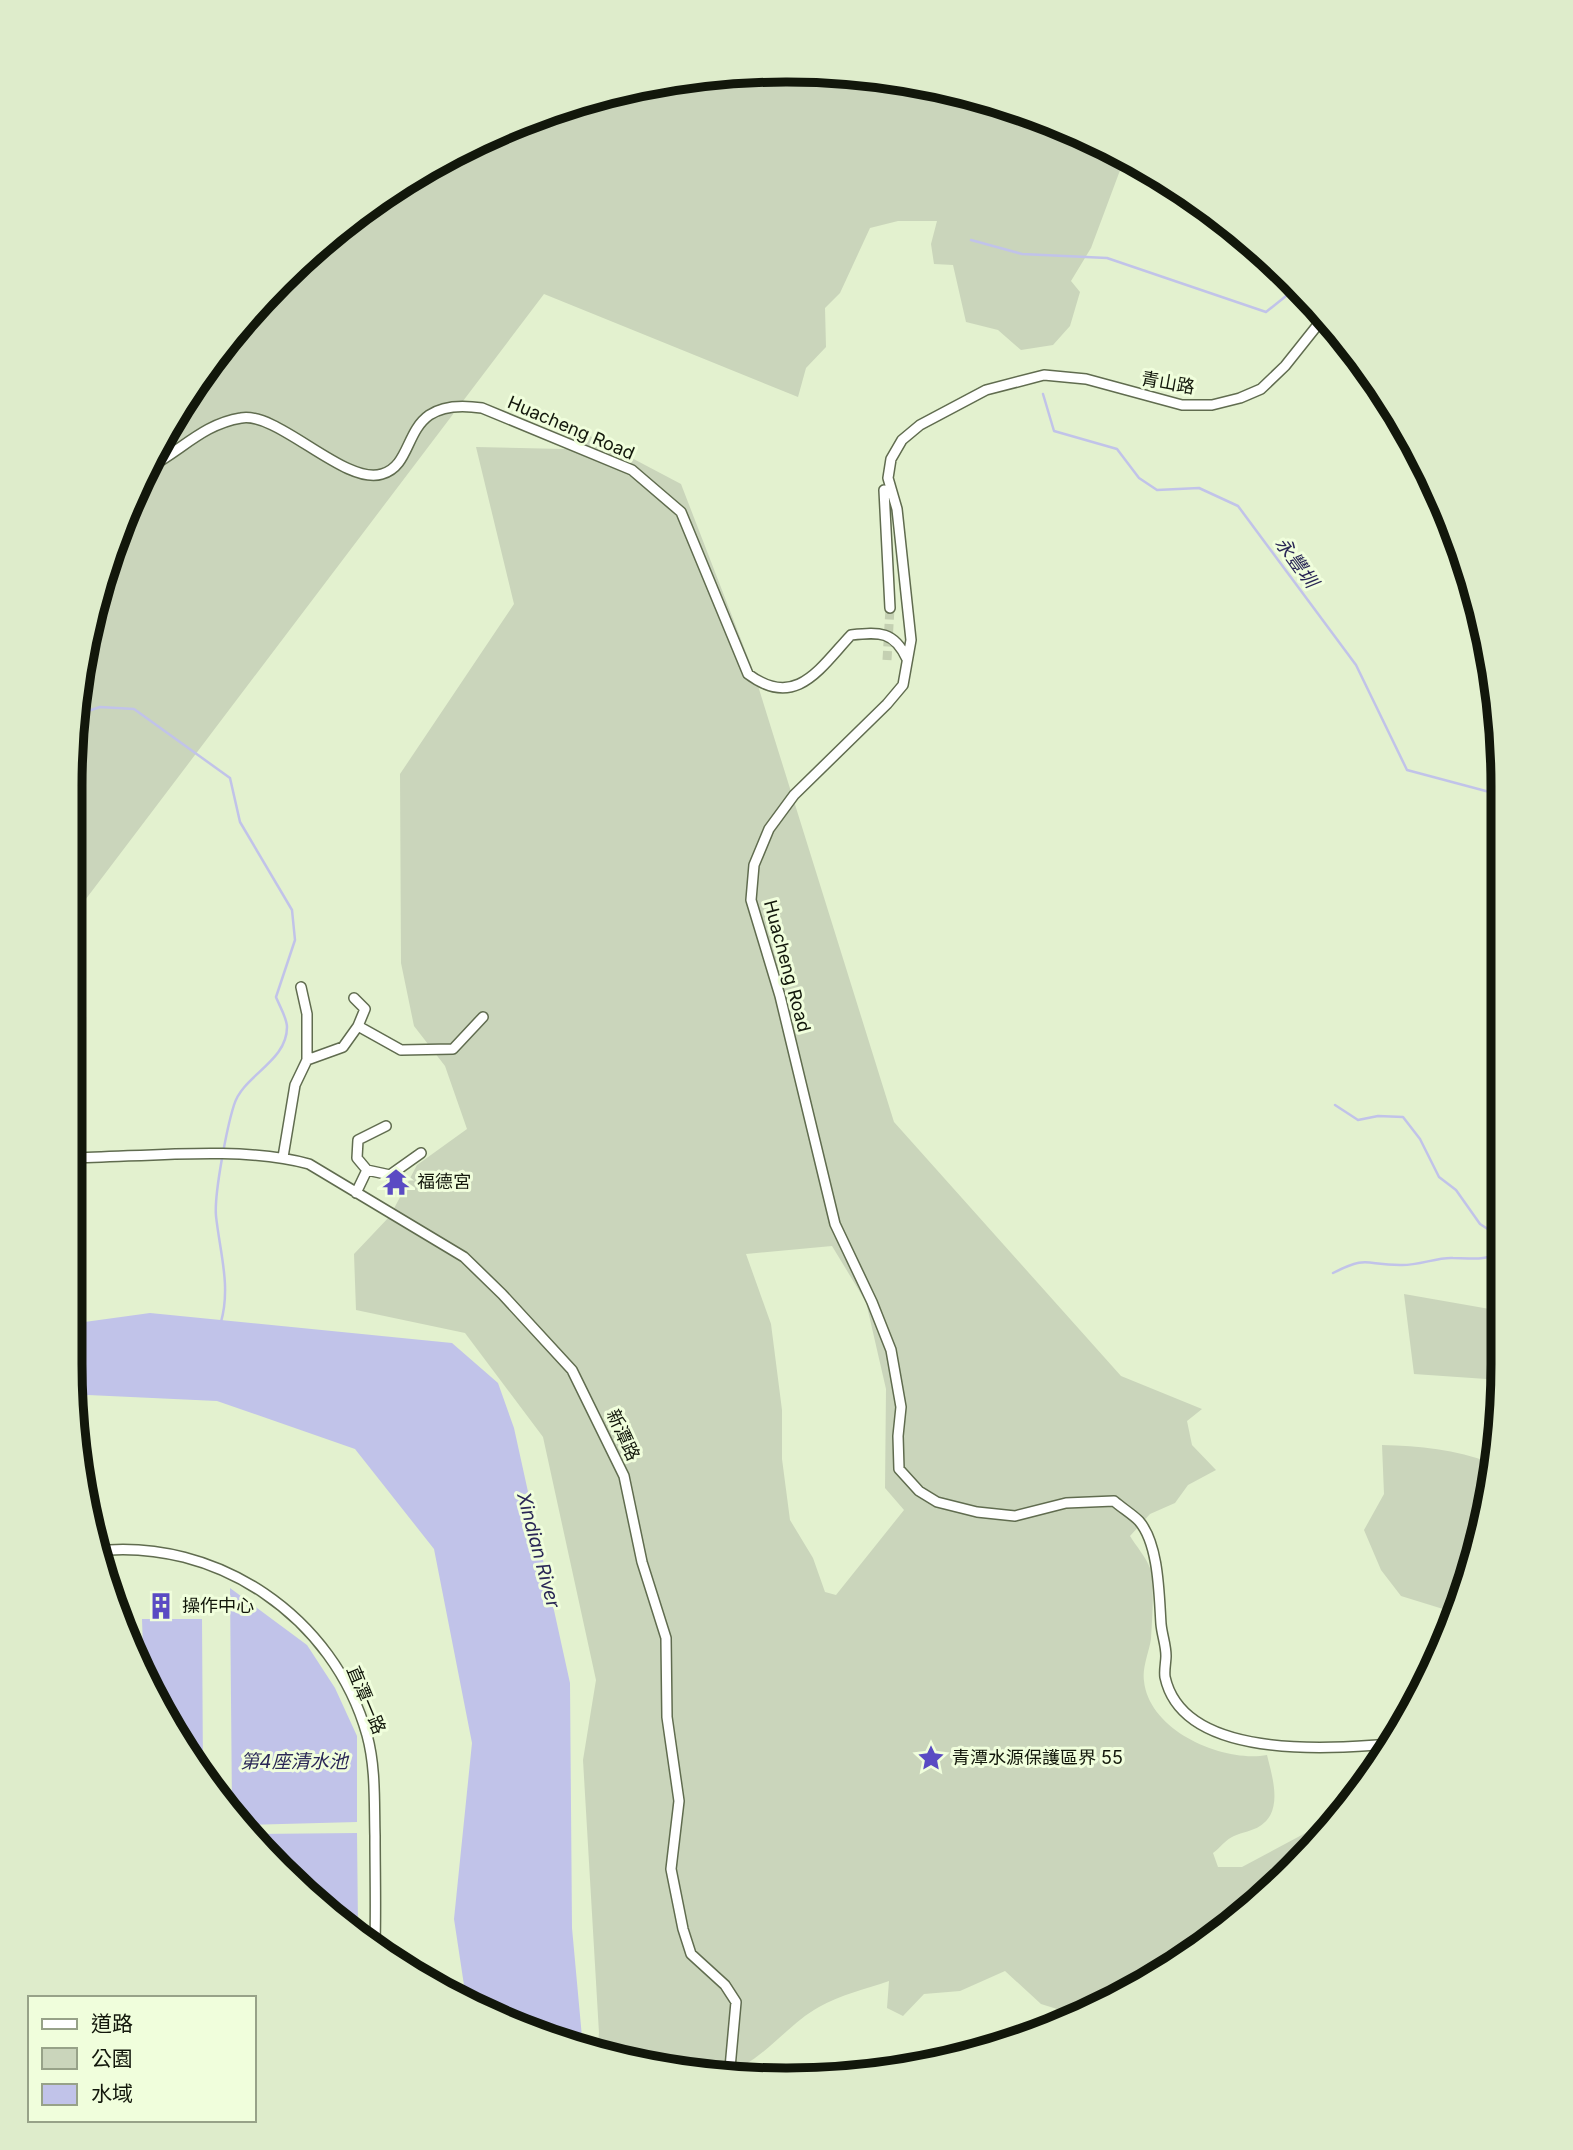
<svg xmlns="http://www.w3.org/2000/svg" width="1573" height="2150" font-family="Inter,'Noto Sans TC',sans-serif">
	<style>
		.green { fill: #cad5bb; fill-rule: evenodd }
		.water { fill: #c1c3e9 }
		.lines { fill: none; stroke-linecap: round; stroke-linejoin: round }
		.stream { stroke: #c1c3e9; stroke-width: 2.5 }
		.minor-tunnel { stroke: #c4d0b2; stroke-width: 9; stroke-dasharray: 9 4.5; stroke-linecap: butt }
		.minor-casing { stroke: #606c4f; stroke-width: 12 }
		.minor { stroke: #fff; stroke-width: 9 }
		.labels { text-anchor: middle; stroke-width: 6; stroke-linejoin: round; paint-order: stroke }
		.street-label { font-size: 18px; fill: #12170b; stroke: #f0fedc }
		.poi-label { font-size: 18px; fill: #12170b; stroke: #f0fedc; text-anchor: start }
		.water-label { font-size: 19px; font-style: italic; fill: #2a2756; stroke: #f0fedc }
		.rim { fill: none; stroke: #12170b; stroke-width: 9 }
	</style>
	<rect width="100%" height="100%" fill="#e3f1cf"/>
	<path class="green" d="M739 72 880 76 1016 108 1125 157 1091 248 1071 281 1080 292 1070 326 1053 345 1021 350 998 330 966 322 953 265 934 264 931 244 937 221H898L870 228 840 293 825 308 826 347 806 368 798 397 544 294 70 920V786L94 601 125 512 191 389 248 314 350 218 469 144 601 95Z
		M573 427 681 484 754 673 894 1122 1121 1376 1202 1409 1187 1421 1192 1445 1216 1470 1188 1485 1175 1503 1150 1514 1130 1536C1136 1546 1146 1557 1150 1568 1155 1583 1152 1622 1151 1639 1149 1652 1142 1668 1144 1681 1149 1731 1223 1763 1267 1755 1272 1776 1284 1811 1260 1826 1253 1831 1242 1832 1234 1836 1226 1839 1220 1848 1213 1853L1218 1867H1242L1341 1814 1325 1836 1223 1932 1074 2018 1073 2014 1041 2004 1005 1971 960 1991 924 1994 903 2016 887 2008 889 1981C866 1989 840 1995 819 2007 786 2025 760 2065 723 2074 690 2082 630 2059 597 2051L599 2033 583 1760 596 1680 543 1437 465 1333 356 1310 354 1254 390 1216 417 1165 467 1129 445 1066 414 1026 401 963 400 774 514 604 476 447 565 449ZM832 1246 866 1302 886 1389 885 1488 904 1510 836 1595 825 1592 813 1558 790 1520 782 1459V1410L771 1324 746 1254Z
		M1404 1294 1501 1311V1380L1414 1374Z
		M1382 1445C1420 1446 1455 1449 1491 1463L1465 1593 1456 1613 1401 1596 1381 1570 1364 1530 1384 1494Z"/>
	<path class="water" d="M150 1313 452 1343 498 1383 514 1428 570 1683 572 1928 583 2048 557 2042 467 2005 454 1919 472 1743 434 1549 355 1449 217 1401 88 1395 75 1400 70 1363V1324Z
		M230 1588 307 1645 335 1688 357 1736V1822L246 1825 232 1808Z
		M142 1619H202L203 1776 191 1761 144 1680Z
		M357 1833 358 1928H354L314 1902 254 1834Z"/>
	<g class="lines">
		<path class="stream" d="M971 240 1022 254 1107 258 1266 312 1296 288
			M1043 394 1054 431 1117 449 1139 478 1157 490 1199 488 1238 506 1356 665 1407 770 1497 794
			M79 714 100 707 134 709 230 778 240 822 292 910 295 940 276 997C279 1005 287 1018 287 1027 287 1062 243 1075 234 1105 227 1127 214 1194 216 1216 220 1253 231 1286 221 1322
			M1335 1105 1358 1120 1378 1116 1403 1117 1420 1139 1439 1177 1456 1190 1480 1224 1500 1237
			M1333 1273C1369 1255 1364 1265 1400 1265 1418 1266 1437 1257 1453 1258 1478 1258 1475 1261 1500 1254
			M1478 1523 1479 1525"/>
		<path class="minor-tunnel" d="M887 660 890 608"/>
		<defs>
			<path id="minor" d="M1324 317 1285 366 1261 389 1240 398 1212 405H1182L1086 379 1044 375 986 390 920 425 902 440 891 459 888 478 897 509 911 640 903 685 887 704 794 795 769 829 754 865 751 900 780 996 835 1224 872 1302 891 1350 901 1407 898 1436 899 1469 919 1491 937 1502 977 1512 1015 1516 1066 1503 1114 1501C1122 1508 1132 1514 1139 1521 1159 1544 1159 1595 1161 1624 1162 1635 1166 1645 1166 1656 1166 1662 1164 1670 1165 1677 1183 1760 1327 1749 1391 1744
				M148 468C181 451 203 424 241 418 278 411 345 486 382 474 421 463 397 395 482 408L632 470 681 512 748 674C796 710 820 668 851 635 880 632 894 631 907 659
				M884 490 890 608
				M301 987 307 1014V1060
				M354 998 365 1009 358 1026
				M283 1157 295 1085 307 1060 343 1047 358 1026 401 1050 453 1049 483 1017
				M70 1158C143 1157 240 1145 309 1164L464 1257 502 1294 572 1370 624 1476 642 1562 666 1638 667 1717 679 1801 671 1869 683 1929 691 1954 725 1985 736 2002 730 2068
				M367 1170 390 1175 421 1153
				M356 1193 367 1170 357 1158 358 1140 386 1126
				M95 1551C217 1537 334 1617 367 1735 376 1768 374 1803 375 1836 375 1872 376 1907 375 1943
				M730 2068 741 2074"/>
		</defs>
		<use href="#minor" class="minor-casing"/>
		<use href="#minor" class="minor"/>
	</g>
	<defs>
		<symbol id="temple-bare" viewBox="-9 -9 18 18"><path d="M0-6L5-2H3V0L6.5 2.5H4V6H1.5V3h-3V6H-4V2.5H-6.5L-3 0V-2H-5Z" fill="#5a4bc3" stroke="#f0fedc" stroke-width="2.5" paint-order="stroke"/></symbol>
		<symbol id="building-bare" viewBox="-9 -9 18 18"><path d="M-4-6H4V6H1V3H-1V6H-4ZM-2.5-4.3h1.7v1.8h-1.7ZM.8-4.3h1.7v1.8H.8ZM-2.5-1h1.7V.8h-1.7ZM.8-1h1.7V.8H.8Z" fill="#5a4bc3" stroke="#f0fedc" stroke-width="2.5" paint-order="stroke"/></symbol>
		<symbol id="sight-bare" viewBox="-9 -9 18 18"><path d="M0-6L1.8-2.2L6-1.7L2.9 1.2L3.7 5.4L0 3.3L-3.7 5.4L-2.9 1.2L-6-1.7L-1.8-2.2Z" fill="#5a4bc3" stroke="#f0fedc" stroke-width="2.5" paint-order="stroke"/></symbol>
	</defs>
	<g fill-rule="evenodd">
		<use href="#temple-bare" x="377" y="1163" width="38" height="38"/>
		<use href="#building-bare" x="142" y="1587" width="38" height="38"/>
		<use href="#sight-bare" x="912" y="1739" width="38" height="38"/>
	</g>
	<g class="labels">
		<g class="street-label">
			<text transform="translate(1168 383) rotate(10)" y="6">青山路</text>
			<text transform="translate(571 428) rotate(23)" y="6">Huacheng Road</text>
			<text transform="translate(787 966) rotate(75)" y="6">Huacheng Road</text>
			<text transform="translate(623 1435) rotate(65)" y="6">新潭路</text>
			<text transform="translate(366 1700) rotate(67)" y="6">直潭一路</text>
		</g>
		<g class="poi-label">
			<text x="417" y="1188">福德宮</text>
			<text x="182" y="1612">操作中心</text>
			<text x="952" y="1764">青潭水源保護區界 55</text>
		</g>
		<g class="water-label">
			<text transform="translate(1297 562) rotate(54)" y="7">永豐圳</text>
			<text transform="translate(539 1550) rotate(75)" y="7">Xindian River</text>
			<text x="294" y="1768">第4座清水池</text>
		</g>
	</g>
	<path d="M0 0H1573V2150H0ZM786 82H787A704 704 0 0 1 1491 786V1364A704 704 0 0 1 787 2068H786A704 704 0 0 1 82 1364V786A704 704 0 0 1 786 82Z" fill="#deeccb" fill-rule="evenodd"/>
	<path class="rim" d="M786 82H787A704 704 0 0 1 1491 786V1364A704 704 0 0 1 787 2068H786A704 704 0 0 1 82 1364V786A704 704 0 0 1 786 82Z"/>
	<rect x="28" y="1996" width="228" height="126" fill="#f0fedc" stroke="#97a288" stroke-width="2"/>
	<rect x="42" y="2019" width="35" height="10" fill="#ffffff" stroke="#97a288" stroke-width="2"/>
	<text x="91" y="2031" font-size="21" fill="#12170b">道路</text>
	<rect x="42" y="2048" width="35" height="21" fill="#cad5bb" stroke="#97a288" stroke-width="2"/>
	<text x="91" y="2066" font-size="21" fill="#12170b">公園</text>
	<rect x="42" y="2084" width="35" height="21" fill="#c1c3e9" stroke="#97a288" stroke-width="2"/>
	<text x="91" y="2101" font-size="21" fill="#12170b">水域</text>
</svg>
